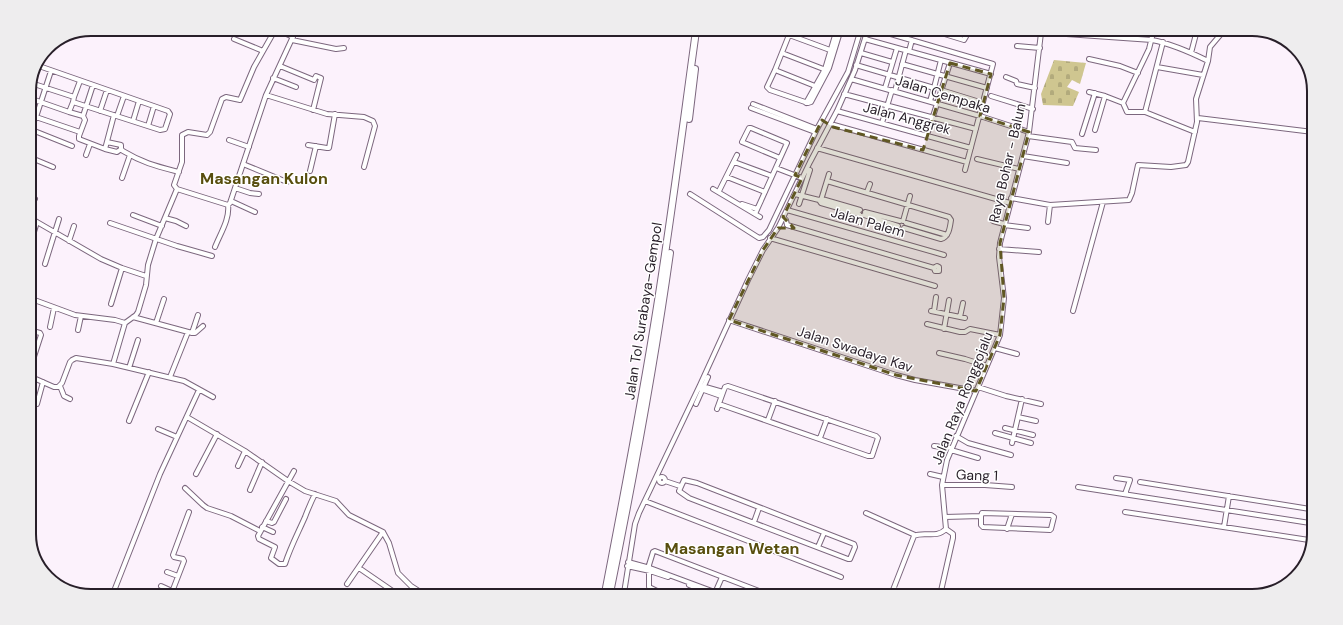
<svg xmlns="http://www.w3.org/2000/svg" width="1343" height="625" font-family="'DM Sans',sans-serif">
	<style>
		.cemetery { fill: url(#cemetery-stones) }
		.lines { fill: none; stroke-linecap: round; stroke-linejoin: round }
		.minor-casing { stroke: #7c677e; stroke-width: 6 }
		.highway-casing { stroke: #7c677e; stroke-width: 8 }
		.minor { stroke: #fff; stroke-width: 4 }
		.highway { stroke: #fff; stroke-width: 6 }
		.marked { fill: #605723; fill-opacity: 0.2; stroke: #605723; stroke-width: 3; stroke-dasharray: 8 5; stroke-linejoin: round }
		.labels { text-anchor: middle; stroke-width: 3; stroke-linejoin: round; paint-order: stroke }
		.street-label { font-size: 14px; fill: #281f29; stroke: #fff }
		.quarter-label { font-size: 16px; font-weight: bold; fill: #584e0e; stroke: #fff }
		.rim { fill: none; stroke: #281f29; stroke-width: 2 }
	</style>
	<defs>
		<pattern id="cemetery-stones" width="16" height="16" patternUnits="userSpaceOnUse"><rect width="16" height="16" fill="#cfc690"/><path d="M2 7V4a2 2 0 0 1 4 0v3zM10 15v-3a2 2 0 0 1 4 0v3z" fill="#b2aa7c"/></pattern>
	</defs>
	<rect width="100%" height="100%" fill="#fcf2fc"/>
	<path class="cemetery" d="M1054 60 1086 63 1080 84 1072 80 1067 87 1079 92 1073 106 1043 105 1041 94Z"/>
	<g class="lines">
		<defs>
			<path id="minor" d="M278 30 293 37
				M884 32 993 64 965 170
				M938 32 964 40 968 33
				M784 33 830 50
				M1052 33 1152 40C1172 44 1190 52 1208 61
				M789 35 775 70 767 87 770 90 808 103 811 102 829 68 840 32
				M234 39 263 51
				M865 39 991 74
				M292 40 336 49 344 48
				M1017 46 1040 48
				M909 51 912 40
				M782 53 826 70
				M861 53 892 62
				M1191 53 1196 34
				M1089 59 1120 66 1138 73
				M902 64 987 88
				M856 65 934 88 941 60
				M280 66 314 80 316 76 321 78 313 110
				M1157 67 1203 75
				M775 70 815 86
				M1006 77 1016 81 1017 84 1035 88
				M273 78 296 87
				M851 79 980 116 1029 132
				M31 83 74 97 73 102 160 130 165 129 170 114 168 111 39 66
				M885 88 897 48
				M941 90 983 103
				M895 91 906 50
				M1089 92 1105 96
				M844 94 976 129
				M266 95 327 114 364 117 373 121 375 126 364 167
				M991 96 1033 109
				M74 97 80 81
				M29 98 69 112
				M930 101 934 88
				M73 102 69 112 83 116 93 85
				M806 103 825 69 836 32
				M1123 103 1127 112H1145L1195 132
				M1123 103 1149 49 1153 33
				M753 104 817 129
				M751 108 815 132
				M100 111 107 90
				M837 111 971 148
				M1145 112 1163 42
				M83 116 85 120 79 136V139L105 149 114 115
				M117 116 124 96
				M36 117 80 132
				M1198 118 1313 132
				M29 121 33 123 36 117 51 71
				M133 121 139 101
				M33 123 31 128 32 130 72 146
				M882 123 892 90
				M834 125 967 162
				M148 126 154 106
				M1095 130 1105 96 1123 103
				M1082 134 1095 93
				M927 135 950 63
				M1028 136 1072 142 1075 148 1096 150
				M229 140 249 147
				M107 142 121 145V149L123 151C143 163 156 166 179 172
				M308 145 327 148H329L335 114
				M817 148 1010 203
				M105 149 117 152 121 149
				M86 155 90 144
				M1023 156 1067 163
				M29 157 53 167
				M977 159 1019 169
				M734 163H737L772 176
				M243 164 287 182
				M776 168 802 178
				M310 171 316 146
				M727 177 765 192
				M122 178 130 155
				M827 181 949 217 951 220C950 227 949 237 941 239L904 228
				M235 188 250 193 259 194
				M177 189 228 205
				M713 189 760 217
				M719 191 737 155
				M867 192 870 184
				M690 194 759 238 763 237 769 230 817 129 848 72 860 32
				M795 194 819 200 822 199 860 210
				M29 196 35 199
				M1011 198 1050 205 1129 200 1132 193 1138 165 1171 167 1186 165 1188 162 1197 122 1196 99 1208 61 1210 47 1221 34
				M819 200 821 203 859 214
				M821 200 829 174
				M231 201 255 212
				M742 204 757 209
				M799 204 810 170
				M787 210 944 255
				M865 212 900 221
				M755 214 787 143 751 128H749L742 142 780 158
				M133 215 162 226
				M864 215 898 226
				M783 217 786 220 787 225 934 268 937 266 939 267V271H935L934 268
				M29 218 37 222 29 248
				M165 218 176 221 186 226
				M903 221 910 196
				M993 221 1004 224
				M37 222 101 259 122 268 146 276
				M859 222 861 216
				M1048 222 1050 205
				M110 223 177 246 212 256
				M906 223 947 235
				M1004 225 1028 228
				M770 238 935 286
				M69 241 74 226
				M215 247C220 234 230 219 228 205L230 203 266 95 296 30
				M999 249 1039 252
				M45 264 59 219
				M29 298 75 315 115 320 125 323
				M111 304 122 268
				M931 311 965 318
				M934 311 936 297
				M1073 311 1103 202
				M133 317 192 333H195L203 326
				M960 317 963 303
				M729 320 896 375 915 380 976 391
				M156 323 164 299
				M927 324 960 332H965L970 329 1000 335
				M50 327 54 308
				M944 329 949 300
				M29 330 40 333 41 335 29 372
				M78 330 81 316
				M192 333 198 315
				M995 348 1017 354
				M939 353 965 359 987 366
				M113 364 125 323 136 315 138 312 146 285 148 265 156 239 177 189 174 185 182 162V135L188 132 207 135 210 132 222 99 226 97 240 100 254 67 275 30
				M129 368 138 340
				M29 376 54 387H58L62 383 70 362 72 360 76 358 113 364 184 381 213 397
				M170 377 188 332
				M60 386 64 396 70 399
				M702 386 723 392
				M978 387 1006 396 1041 404
				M701 389 721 396
				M37 404 43 382
				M696 404 708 377
				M717 409 725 387 728 386 876 436 878 438 872 456H868L719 404
				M187 417 245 451 288 481 305 491 336 501 349 515 383 532 389 543 398 573 411 586 422 593
				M1018 417 1036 421
				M768 420 775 401
				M129 421 149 372
				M1005 428 1033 435
				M158 429 177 437
				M995 433 1031 443
				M956 436 968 443 1011 455
				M820 438 827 419
				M1012 443 1022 399
				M934 446 951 448
				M951 450 978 458
				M238 466 245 451
				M294 471 258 536 259 539 275 547 271 558 279 564H285C290 548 298 533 305 517 308 509 311 502 315 494
				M196 474 217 434
				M930 474 943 477
				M659 480a3 3 0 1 1 6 0a3 3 0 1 1-6 0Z
				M1116 478 1130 480 1125 494
				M684 480 697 483 854 544 855 547 850 559H848L689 498 679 491Z
				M665 481 680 486
				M1140 482 1310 509
				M942 485H985L1012 487
				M1078 487 1310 523
				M185 488 203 505 207 508 231 516 260 531
				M250 490 262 462
				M645 501 841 577
				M1125 512 1309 540
				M866 513 915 535
				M945 517 981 516 982 513 1051 515 1054 517 1051 529 1050 530 983 527 981 525V516
				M266 521 272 523 274 522 286 499
				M754 522 759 508
				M262 527 273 532
				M1224 527 1229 496
				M1007 529 1012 514
				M818 547 824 533
				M628 562 650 568 720 594
				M627 566 650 571 668 577
				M359 568 394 592
				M167 572 178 576
				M347 584 383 532
				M689 585 711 594
				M161 586 172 591
				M894 589 912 595
				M114 591 160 474 199 390
				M172 592 184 561 183 559 174 557 173 555 189 512
				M624 593 635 524 639 513 700 385 748 280 763 250 778 228 810 162 837 111 855 70 867 32
				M715 593 722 577
				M663 594 649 587V565L653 552 655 551 767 594
				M891 595 914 536C924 531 936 539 946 529L942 485 947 460 1000 335 1004 298 999 257 1000 243 1029 132 1041 33
				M940 595 941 591 953 538V534L946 529"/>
			<path id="highway" d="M689 119 695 69
				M605 593C623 500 641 407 656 313 671 220 683 125 696 31
				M610 593C633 480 654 367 670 253"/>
		</defs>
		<use href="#minor" class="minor-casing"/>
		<use href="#highway" class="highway-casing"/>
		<use href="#minor" class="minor"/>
		<use href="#highway" class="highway"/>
	</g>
	<path class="marked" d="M950 63 991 74 980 116 1029 132 1000 243 1004 298 1000 335 976 391 896 375 729 320 763 250 778 228H794L783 217 802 178 795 175 822 120 833 127 923 150Z"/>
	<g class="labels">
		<g class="street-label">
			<text transform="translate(943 94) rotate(17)" y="5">Jalan Cempaka</text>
			<text transform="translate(907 118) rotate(15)" y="5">Jalan Anggrek</text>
			<text transform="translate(1007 163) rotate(-77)" y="5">Raya Bohar - Balun</text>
			<text transform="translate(868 222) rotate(16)" y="5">Jalan Palem</text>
			<text transform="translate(643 311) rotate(-81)" y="5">Jalan Tol Surabaya–Gempol</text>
			<text transform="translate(855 349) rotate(18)" y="5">Jalan Swadaya Kav</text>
			<text transform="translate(962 398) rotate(-68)" y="5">Jalan Raya Ronggojalu</text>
			<text transform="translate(977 475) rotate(2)" y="5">Gang 1</text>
		</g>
		<g class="quarter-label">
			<text x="264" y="184">Masangan Kulon</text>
			<text x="732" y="554">Masangan Wetan</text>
		</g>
	</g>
	<path d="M0 0H1343V625H0ZM91 36H1252A55 55 0 0 1 1307 91V534A55 55 0 0 1 1252 589H91A55 55 0 0 1 36 534V91A55 55 0 0 1 91 36Z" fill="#eeedee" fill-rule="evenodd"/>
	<path class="rim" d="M91 36H1252A55 55 0 0 1 1307 91V534A55 55 0 0 1 1252 589H91A55 55 0 0 1 36 534V91A55 55 0 0 1 91 36Z"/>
</svg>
